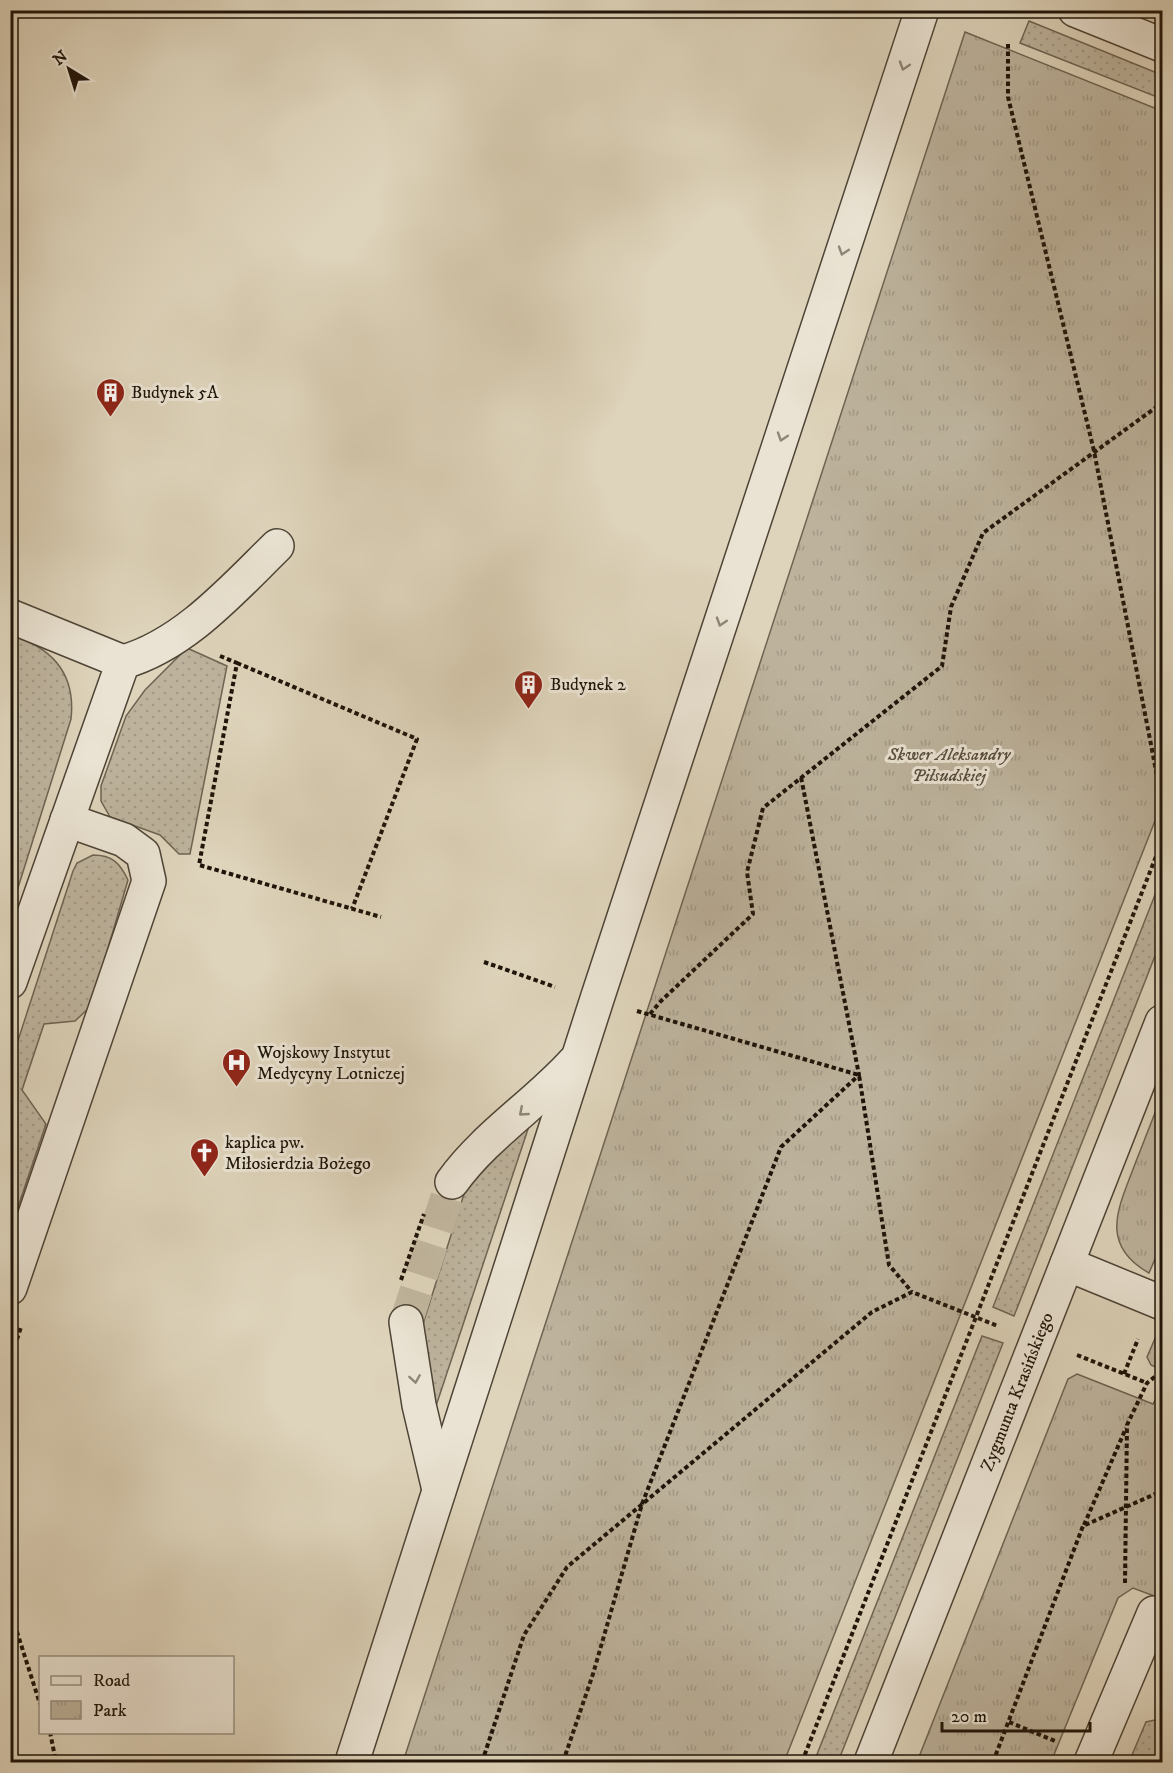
<svg xmlns="http://www.w3.org/2000/svg" width="1173" height="1773" font-family="'IM FELL DW Pica',serif">
	<style>
		.grass { fill: url(#grass-dots); stroke: #6e6453; stroke-width: 1.5 }
		.park { fill: url(#park-tufts); stroke: #6e6453; stroke-width: 1.5 }
		.lines { fill: none; stroke-linecap: round; stroke-linejoin: round }
		.minor-tunnel { stroke: #c1b7a0; stroke-width: 33; stroke-dasharray: 33 16; stroke-linecap: butt }
		.minor-casing { stroke: #4e4436; stroke-width: 36 }
		.path { stroke: #1e1409; stroke-width: 4; stroke-dasharray: 4.5 3; stroke-linecap: butt }
		.minor { stroke: #eae3d3; stroke-width: 33 }
		.oneway { stroke: #8e8678 }
		.labels { text-anchor: middle; stroke-width: 6; stroke-linejoin: round; paint-order: stroke }
		.poi-label { font-size: 18px; fill: #1e1409; stroke: #eae3d3; text-anchor: start }
		.park-label { font-size: 18px; font-style: italic; fill: #564c3d; stroke: #eae3d3 }
		.street-label { font-size: 18px; fill: #1e1409; stroke: #eae3d3 }
	</style>
	<defs>
		<pattern id="grass-dots" width="8" height="8" patternUnits="userSpaceOnUse" patternTransform="scale(1.5)"><rect width="8" height="8" fill="#bdb39d"/><path d="M2 2h.1M6 6h.1" fill="none" stroke="#a29986" stroke-width="1.8" stroke-linecap="round"/></pattern>
		<pattern id="park-tufts" width="24" height="20" patternUnits="userSpaceOnUse" patternTransform="scale(1.5)"><rect width="24" height="20" fill="#bdb39d"/><path d="M3 7l-1-3M5 7V3M7 7l1-3M15 17l-1-3M17 17v-4M19 17l1-3" fill="none" stroke="#a29986"/></pattern>
	</defs>
	<rect width="100%" height="100%" fill="#ded4bb"/>
	<filter id="stains"><feTurbulence type="fractalNoise" baseFrequency=".00333" numOctaves="4"/><feColorMatrix values="0 0 0 0 .2 0 0 0 0 .09 0 0 0 0 .02 0 0 0 .5 -.17"/></filter>
	<radialGradient id="worn" r=".72"><stop offset=".6" stop-color="#630" stop-opacity="0"/><stop offset="1" stop-color="#630" stop-opacity=".3"/></radialGradient>
	<path class="grass" d="M1029 21 1162 75V99L1020 43Z
		M11 635C53 648 76 674 71 719L11 910Z
		M187 648 227 666 190 854H179L160 835 110 817 101 801V786L126 716 145 690Z
		M93 855C112 855 120 863 128 880L91 1006 75 1021 44 1024 22 1090 46 1124 14 1219 11 1218V1062L73 871 77 863Z
		M1162 877V938L1014 1316 993 1307Z
		M531 1120 433 1415 422 1327 464 1194 471 1178Z
		M1160 1327 1162 1328V1370L1151 1365 1147 1357Z
		M982 1336 1003 1343 838 1762H814Z
		M1155 1720 1162 1721V1762H1151L1132 1755 1146 1722Z"/>
	<path class="park" d="M965 32 1162 111V803L784 1762H403Z
		M1162 1095V1262L1155 1259 1149 1273C1098 1244 1119 1207 1135 1164 1144 1141 1153 1118 1162 1095Z
		M1077 1374 1153 1404 1162 1386V1599L1133 1588 1118 1598 1051 1762H917L1068 1379Z"/>
	<g class="lines">
		<path class="minor-tunnel" d="M406 1322 452 1182"/>
		<defs>
			<g id="minor">
				<path d="M1075 10 1162 45"/>
				<path d="M10 616 123 662 10 982"/>
				<path d="M123 662C184 645 233 589 277 546"/>
				<path d="M452 1182C485 1136 536 1104 574 1062"/>
				<path d="M1067 1264 1162 1303"/>
				<path d="M10 1288 149 881 143 854 124 840 67 820"/>
				<path d="M406 1322 419 1405 439 1490"/>
				<path d="M352 1762 597 999 922 10"/>
				<path id="s1" d="M871 1762 1162 1022"/>
				<path d="M1091 1762 1154 1613"/>
			</g>
		</defs>
		<use href="#minor" class="minor-casing"/>
		<path class="path" d="M1008 44V97L1094 451 1153 755 1159 787 1162 789
			M220 656 237 663 199 865 381 917
			M237 663 417 739 352 909
			M484 962 555 987
			M637 1011 859 1075 889 1265 912 1292
			M650 1014 661 1001 753 914 747 872 763 808 942 666 951 607 983 533 1162 403
			M401 1280 424 1214
			M1077 1355 1147 1383
			M10 1361 21 1327
			M1124 1374 1138 1339
			M1084 1525 1126 1428
			M1125 1583 1127 1425 1147 1383 1157 1375 1162 1378
			M10 1610 40 1704
			M1009 1722 1055 1741
			M50 1732 56 1762
			M10 1761 15 1762
			M482 1762 524 1635 567 1567 872 1312 912 1292 998 1326
			M563 1762 593 1674 642 1504 781 1147 859 1075 801 777
			M802 1762 1162 841
			M993 1762 1083 1526 1162 1491"/>
		<use href="#minor" class="minor"/>
	</g>
	<defs><path id="oneway-chevron" d="M-2-3.5L2.5 0L-2 3.5" fill="none" stroke-width="1.6" stroke-linecap="round" stroke-linejoin="round" transform="scale(1.5)"/></defs>
	<g class="oneway">
		<use href="#oneway-chevron" transform="translate(904 66) rotate(108)"/>
		<use href="#oneway-chevron" transform="translate(843 251) rotate(108)"/>
		<use href="#oneway-chevron" transform="translate(782 437) rotate(108)"/>
		<use href="#oneway-chevron" transform="translate(721 622) rotate(108)"/>
		<use href="#oneway-chevron" transform="translate(523 1112) rotate(139)"/>
		<use href="#oneway-chevron" transform="translate(415 1379) rotate(81)"/>
	</g>
	<defs>
		<symbol id="building-pin" viewBox="-11 -11 22 30"><path d="M0 17L-7.5 6A9.5 9.5 0 1 1 7.5 6Z" fill="#8f2418" stroke="#eae3d3"/><path d="M-4-6H4V6H1V3H-1V6H-4ZM-2.5-4.3h1.7v1.8h-1.7ZM.8-4.3h1.7v1.8H.8ZM-2.5-1h1.7V.8h-1.7ZM.8-1h1.7V.8H.8Z" fill="#fff"/></symbol>
		<symbol id="hospital-pin" viewBox="-11 -11 22 30"><path d="M0 17L-7.5 6A9.5 9.5 0 1 1 7.5 6Z" fill="#8f2418" stroke="#eae3d3"/><path d="M-5-5h3v3.5h4V-5h3V5h-3V1.5h-4V5h-3Z" fill="#fff"/></symbol>
		<symbol id="church-pin" viewBox="-11 -11 22 30"><path d="M0 17L-7.5 6A9.5 9.5 0 1 1 7.5 6Z" fill="#8f2418" stroke="#eae3d3"/><path d="M-1.2-6h2.4v3.5h3.3v2.4h-3.3V6h-2.4V-.1h-3.3v-2.4h3.3Z" fill="#fff"/></symbol>
	</defs>
	<g fill-rule="evenodd">
		<use href="#building-pin" x="94" y="376" width="33" height="45"/>
		<use href="#building-pin" x="512" y="668" width="33" height="45"/>
		<use href="#hospital-pin" x="220" y="1046" width="33" height="45"/>
		<use href="#church-pin" x="188" y="1136" width="33" height="45"/>
	</g>
	<g class="labels">
		<g class="poi-label">
			<text x="131" y="398">Budynek 5A</text>
			<text x="550" y="690">Budynek 2</text>
			<text x="257" y="1058">Wojskowy Instytut<tspan x="257" dy="21">Medycyny Lotniczej</tspan></text>
			<text x="225" y="1148">kaplica pw.<tspan x="225" dy="21">Miłosierdzia Bożego</tspan></text>
		</g>
		<g class="park-label">
			<text x="949" y="760">Skwer Aleksandry<tspan x="949" dy="21">Piłsudskiej</tspan></text>
		</g>
		<g class="street-label">
			<text dy="6" stroke="none"><textPath href="#s1" startOffset="398">Zygmunta Krasińskiego</textPath></text>
		</g>
	</g>
	<rect width="1173" height="1773" fill="none" stroke="#ded4bb" stroke-width="36"/>
	<rect x="12" y="12" width="1149" height="1749" fill="none" stroke="#1e1409" stroke-width="3"/>
	<rect x="18" y="18" width="1137" height="1737" fill="none" stroke="#1e1409" stroke-width="1.5"/>
	<rect x="39" y="1656" width="195" height="78" fill="#eae3d3" stroke="#989082" stroke-width="1.5"/>
	<rect x="51" y="1676" width="30" height="9" fill="#eae3d3" stroke="#989082" stroke-width="1.5"/>
	<text x="93" y="1686" font-size="18" fill="#1e1409">Road</text>
	<rect x="51" y="1701" width="30" height="18" fill="url(#park-tufts)" stroke="#989082" stroke-width="1.5"/>
	<text x="93" y="1716" font-size="18" fill="#1e1409">Park</text>
	<g transform="translate(69 69) rotate(322)" stroke="#eae3d3" stroke-width="4.5" paint-order="stroke">
	<path d="M0-4.5L10 22L0 15L-10 22Z" fill="#1e1409"/>
	<text y="-9" font-size="16" font-weight="bold" text-anchor="middle" fill="#1e1409">N</text>
	</g>
	<path d="M942 1722v9h148v-9" fill="none" stroke="#1e1409" stroke-width="3"/>
	<text x="951" y="1722" font-size="18" fill="#1e1409" stroke="#eae3d3" stroke-width="4.5" paint-order="stroke">20 m</text>
	<rect width="100%" height="100%" filter="url(#stains)"/>
	<rect width="100%" height="100%" fill="url(#worn)"/>
</svg>
